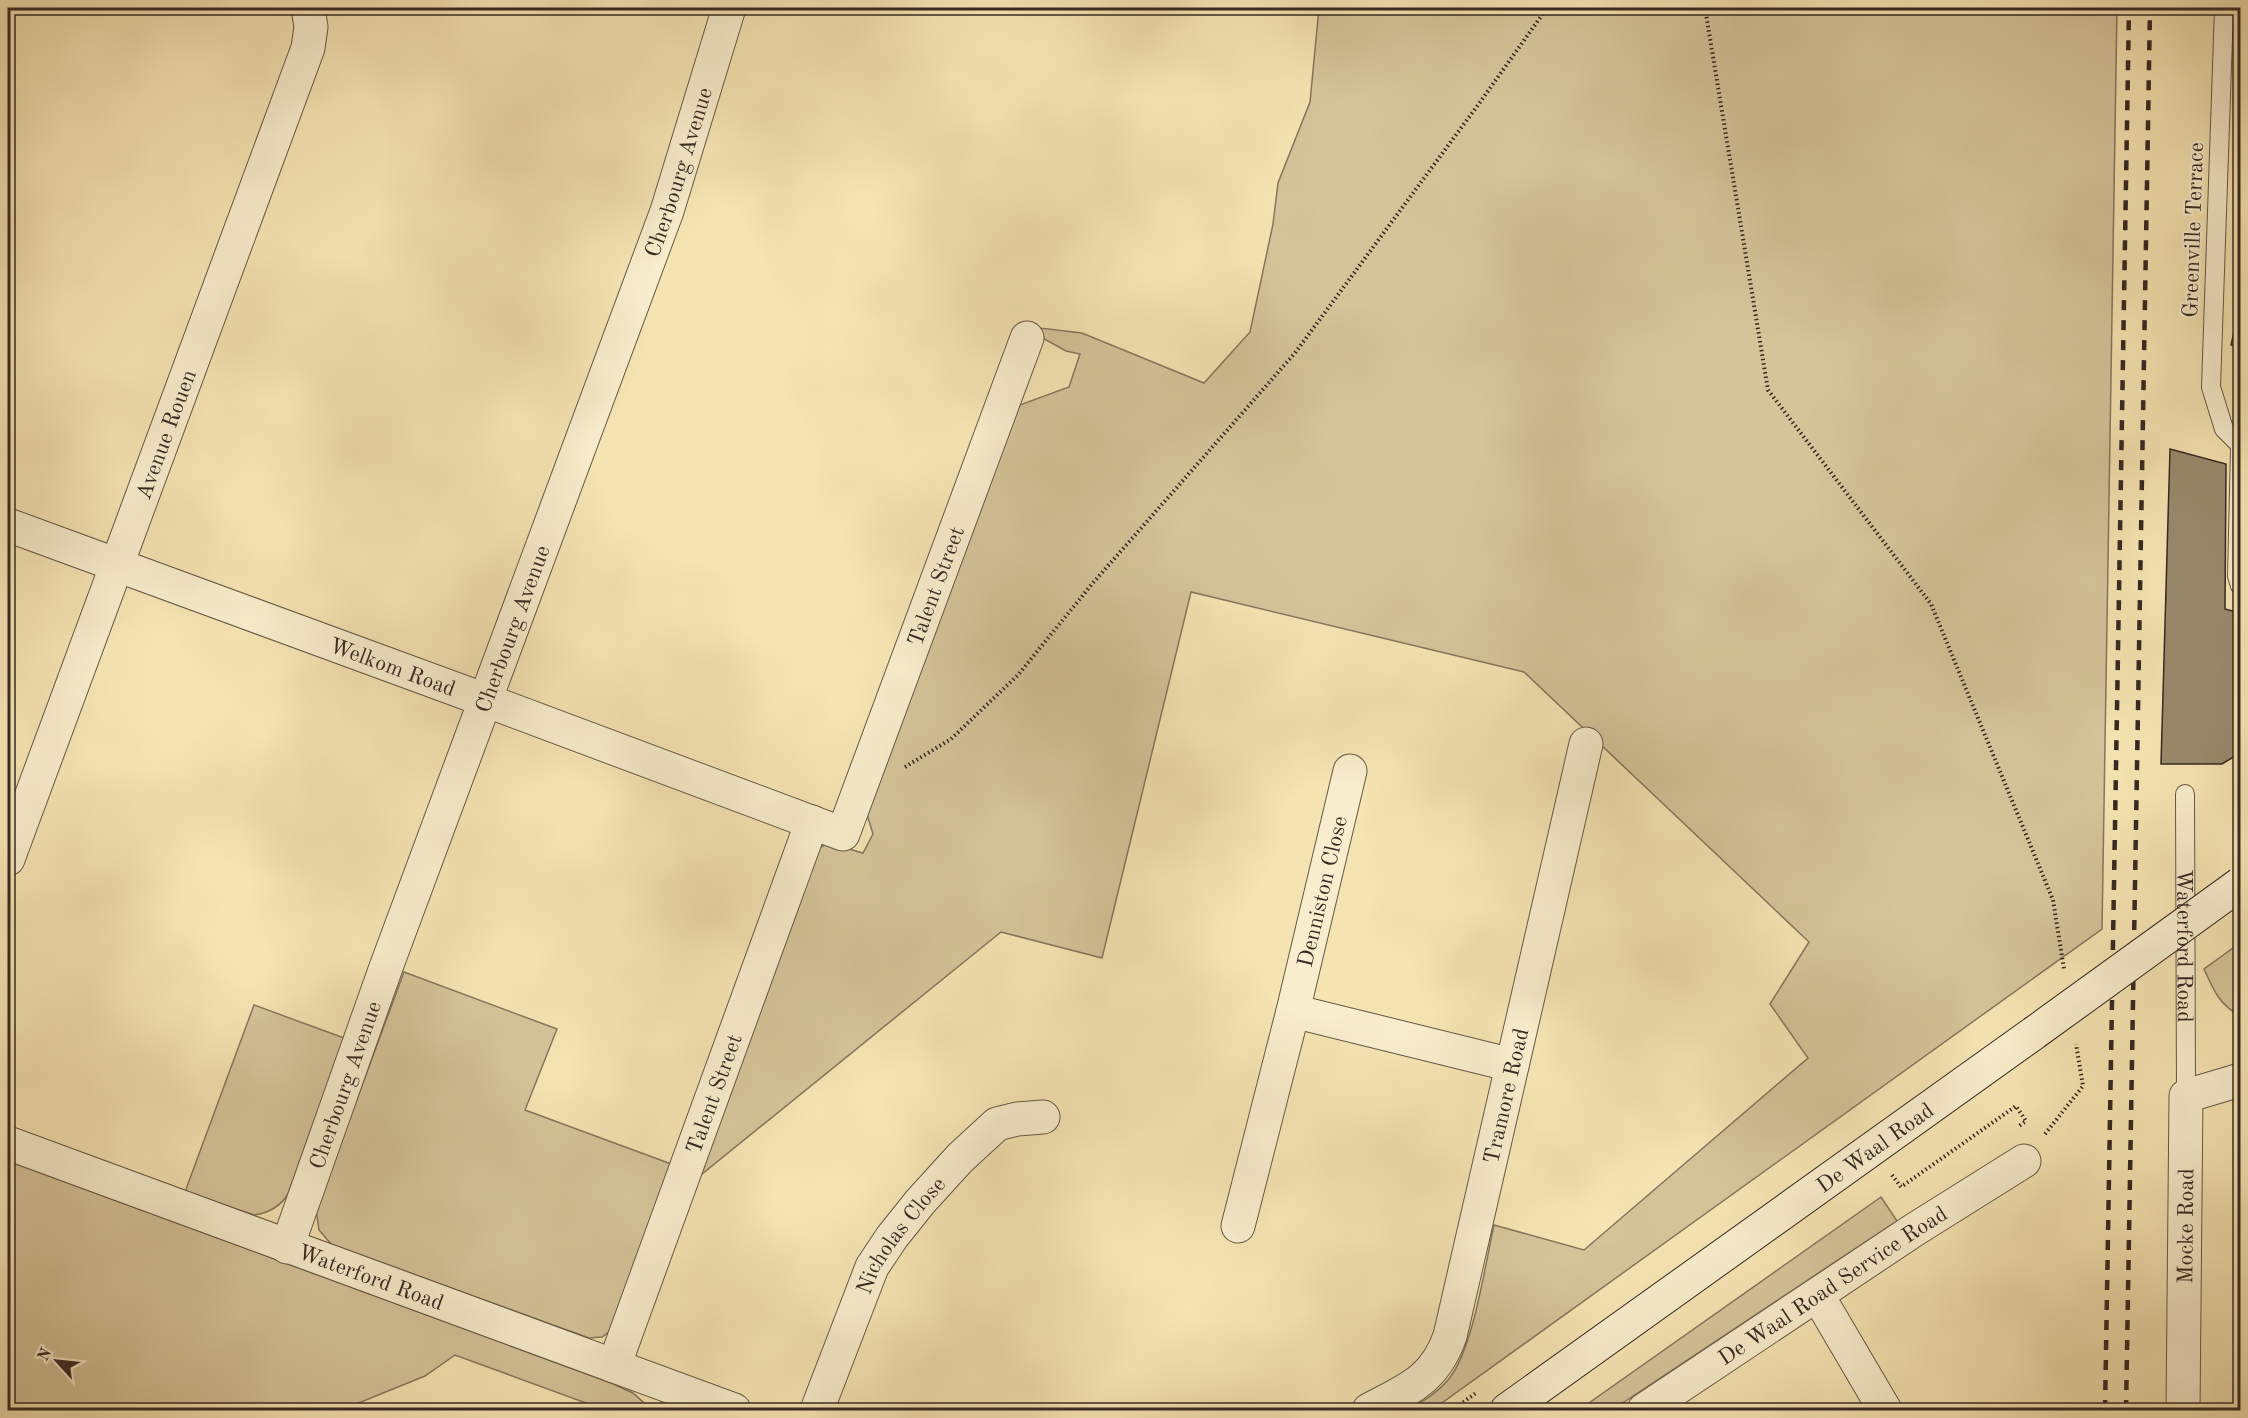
<svg xmlns="http://www.w3.org/2000/svg" width="2248" height="1418" font-family="'Old Standard TT',serif">
	<style>
		.grass { fill: #d5c49a; stroke: #86765e; stroke-width: 1.5 }
		.building { fill: #998a6d; stroke: #362923; stroke-width: 1.5 }
		.lines { fill: none; stroke-linecap: round; stroke-linejoin: round }
		.service-casing { stroke: #665847; stroke-width: 20 }
		.minor-casing { stroke: #665847; stroke-width: 35 }
		.tertiary-casing { stroke: #665847; stroke-width: 35 }
		.secondary-casing { stroke: #362923; stroke-width: 35 }
		.path { stroke: #362923; stroke-width: 4; stroke-dasharray: 1.5 3; stroke-linecap: butt }
		.service { stroke: #f8edcd; stroke-width: 18 }
		.minor { stroke: #f8edcd; stroke-width: 33 }
		.tertiary { stroke: #f8edcd; stroke-width: 33 }
		.secondary { stroke: #f8edcd; stroke-width: 33 }
		.rail { stroke: #362923; stroke-width: 4.5; stroke-dasharray: 10 10; stroke-linecap: butt }
		.secondary-bridge-casing { stroke: #362923; stroke-width: 35; stroke-linecap: butt }
		.secondary-bridge { stroke: #f8edcd; stroke-width: 33 }
		.labels { text-anchor: middle; stroke-width: 4.5; stroke-linejoin: round; paint-order: stroke }
		.street-label { font-size: 22px; fill: #362923; stroke: #f8edcd }
	</style>
	<rect width="100%" height="100%" fill="#f5e4b2"/>
	<filter id="stains"><feTurbulence type="fractalNoise" baseFrequency=".00333" numOctaves="4"/><feColorMatrix values="0 0 0 0 .2 0 0 0 0 .09 0 0 0 0 .02 0 0 0 .5 -.17"/></filter>
	<radialGradient id="worn" r=".72"><stop offset=".6" stop-color="#630" stop-opacity="0"/><stop offset="1" stop-color="#630" stop-opacity=".3"/></radialGradient>
	<path class="grass" d="M1319 8H2117L2102 929 1432 1410H1407C1422 1402 1436 1394 1448 1380 1473 1351 1485 1265 1494 1225L1584 1250 1808 1058 1770 1004 1809 942 1524 672 1191 592 1102 958 1001 932 702 1174 696 1171 817 849 829 843 863 853 873 834 865 808 1017 406 1069 387 1080 354 1066 351 1037 335 1040 328 1082 333 1204 383 1250 332 1273 224 1278 183 1310 102Z
		M2240 943V1016C2219 1004 2214 991 2204 969Z
		M404 972 557 1029 525 1110 674 1165 613 1329 602 1337 589 1338 331 1244 319 1230 316 1210Z
		M254 1005 344 1038 288 1194C280 1207 269 1213 254 1215L185 1192Z
		M8 1161 611 1383 633 1393 652 1410H605L455 1355 425 1376 346 1408 345 1410H8Z
		M1881 1197 1897 1221 1612 1410H1579Z"/>
	<path class="building" d="M2240 307V347L2231 345Z
		M2170 449 2226 464 2225 609 2240 613V753L2222 764H2161Z"/>
	<g class="lines">
		<defs>
			<g id="service">
				<path d="M2224 8 2211 387 2224 429 2240 445"/>
				<path d="M2240 447 2237 576 2240 586"/>
				<path id="s1" d="M2185 794 2186 1096"/>
			</g>
			<g id="minor">
				<path id="s2" d="M8 525 485 700 843 834 1027 338"/>
				<path id="s3" d="M8 859 308 48 311 27 308 8"/>
				<path d="M1293 1011 1512 1065"/>
				<path id="s4" d="M1238 1226 1293 1011 1350 771"/>
				<path id="s5" d="M287 1247 385 970 667 211 729 8"/>
				<path d="M1818 1296 1885 1410"/>
				<path id="s6" d="M614 1366 812 822"/>
				<path id="s7" d="M817 1410 872 1267 892 1237 920 1202 960 1158 997 1124 1017 1119 1043 1117"/>
				<path id="s8" d="M1369 1410C1408 1389 1434 1381 1450 1336L1586 744"/>
				<path id="s9" d="M1644 1410 1914 1230 2024 1161"/>
				<path id="s10" d="M2183 1410 2186 1096 2240 1080"/>
			</g>
			<g id="tertiary">
				<path id="s11" d="M8 1143 734 1410"/>
			</g>
			<g id="secondary">
				<path id="s12" d="M1507 1410 2034 1033"/>
			</g>
		</defs>
		<use href="#service" class="service-casing"/>
		<use href="#minor" class="minor-casing"/>
		<use href="#tertiary" class="tertiary-casing"/>
		<use href="#secondary" class="secondary-casing"/>
		<path class="path" d="M1705 8 1768 390 1931 604 2053 900 2064 969
			M905 767 951 739 1018 675 1092 584 1295 353 1478 105 1547 8
			M2045 1134 2083 1086 2076 1044
			M1892 1175 1901 1187 2016 1106 2026 1121 2019 1126
			M1452 1410 1476 1393"/>
		<use href="#service" class="service"/>
		<use href="#minor" class="minor"/>
		<use href="#tertiary" class="tertiary"/>
		<use href="#secondary" class="secondary"/>
		<path class="rail" d="M2105 1410 2129 8
			M2126 1410 2150 8"/>
		<defs>
			<path id="secondary-bridge" d="M2034 1033 2240 884"/>
		</defs>
		<use href="#secondary-bridge" class="secondary-bridge-casing"/>
		<use href="#secondary-bridge" class="secondary-bridge"/>
	</g>
	<g class="labels">
		<g class="street-label">
			<text dy="8" stroke="none"><textPath href="#s5" startOffset="1144">Cherbourg Avenue</textPath></text>
			<text transform="translate(2192 230) rotate(-88)" y="8">Greenville Terrace</text>
			<text dy="8" stroke="none"><textPath href="#s3" startOffset="453">Avenue Rouen</textPath></text>
			<text dy="8" stroke="none"><textPath href="#s2" startOffset="1155">Talent Street</textPath></text>
			<text dy="8" stroke="none"><textPath href="#s5" startOffset="658">Cherbourg Avenue</textPath></text>
			<text dy="8" stroke="none"><textPath href="#s2" startOffset="410">Welkom Road</textPath></text>
			<text dy="8" stroke="none"><textPath href="#s4" startOffset="345">Denniston Close</textPath></text>
			<text dy="8" stroke="none"><textPath href="#s1" startOffset="152">Waterford Road</textPath></text>
			<text dy="8" stroke="none"><textPath href="#s5" startOffset="172">Cherbourg Avenue</textPath></text>
			<text dy="8" stroke="none"><textPath href="#s6" startOffset="290">Talent Street</textPath></text>
			<text dy="8" stroke="none"><textPath href="#s8" startOffset="360">Tramore Road</textPath></text>
			<text dy="8" stroke="none"><textPath href="#s12" startOffset="452">De Waal Road</textPath></text>
			<text dy="8" stroke="none"><textPath href="#s10" startOffset="184">Mocke Road</textPath></text>
			<text dy="8" stroke="none"><textPath href="#s7" startOffset="195">Nicholas Close</textPath></text>
			<text dy="8" stroke="none"><textPath href="#s11" startOffset="387">Waterford Road</textPath></text>
			<text dy="8" stroke="none"><textPath href="#s9" startOffset="226">De Waal Road Service Road</textPath></text>
		</g>
	</g>
	<rect width="2248" height="1418" fill="none" stroke="#f5e4b2" stroke-width="30"/>
	<rect x="9" y="9" width="2230" height="1400" fill="none" stroke="#362923" stroke-width="3"/>
	<rect x="15" y="15" width="2218" height="1388" fill="none" stroke="#362923" stroke-width="1.5"/>
	<g transform="translate(57 1361) rotate(297)" stroke="#f8edcd" stroke-width="4.5" paint-order="stroke">
	<path d="M0-4.5L10 22L0 15L-10 22Z" fill="#362923"/>
	<text y="-9" font-size="16" font-weight="bold" text-anchor="middle" fill="#362923">N</text>
	</g>
	<rect width="100%" height="100%" filter="url(#stains)"/>
	<rect width="100%" height="100%" fill="url(#worn)"/>
</svg>
